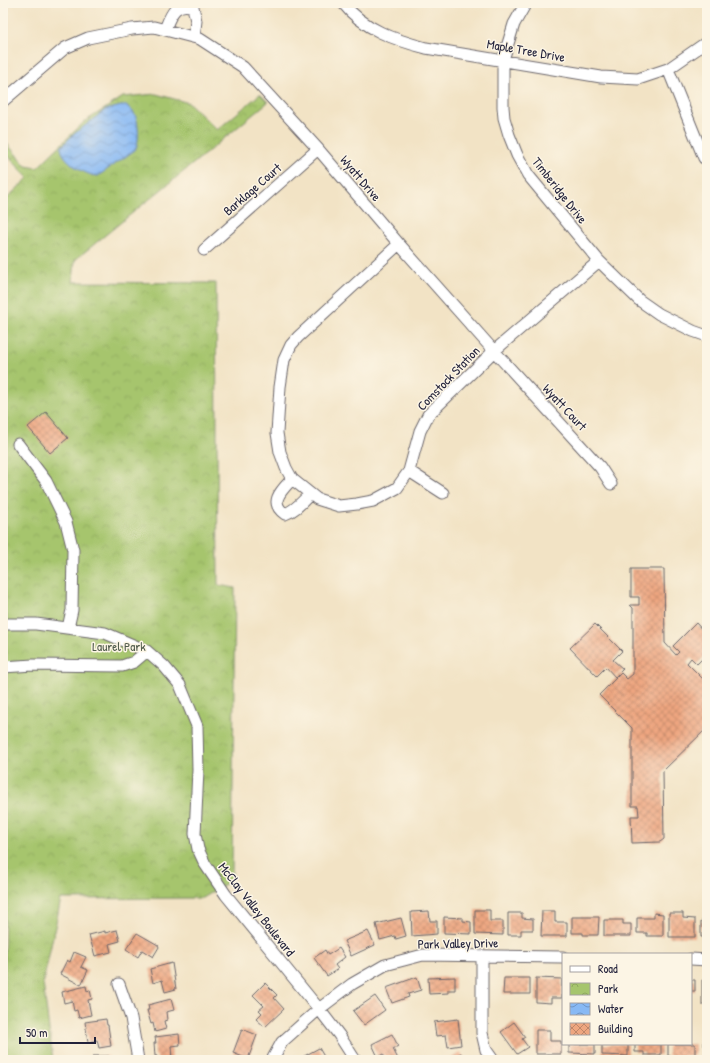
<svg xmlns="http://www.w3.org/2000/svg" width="710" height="1063" font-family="'Patrick Hand',sans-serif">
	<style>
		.park { fill: url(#park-crowns); stroke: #647454 }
		.water { fill: url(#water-waves); stroke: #556e98 }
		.building { fill: url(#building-cross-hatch) }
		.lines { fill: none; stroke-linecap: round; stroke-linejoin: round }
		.minor-casing { stroke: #6b666b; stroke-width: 13 }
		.minor { stroke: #fff; stroke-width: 11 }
		.labels { text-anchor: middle; stroke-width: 3; stroke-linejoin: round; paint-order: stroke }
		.street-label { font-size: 13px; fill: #22223b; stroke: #fcf5e5 }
		.park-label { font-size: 13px; fill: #505b4c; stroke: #fcf5e5 }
	</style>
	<defs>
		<pattern id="park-crowns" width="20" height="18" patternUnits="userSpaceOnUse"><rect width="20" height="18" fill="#a6c56d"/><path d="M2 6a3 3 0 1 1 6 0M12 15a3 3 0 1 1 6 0" fill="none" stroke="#8fa95f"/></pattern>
		<pattern id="water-waves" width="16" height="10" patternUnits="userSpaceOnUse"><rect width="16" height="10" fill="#88b9f4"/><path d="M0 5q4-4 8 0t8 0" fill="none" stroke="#6f96c7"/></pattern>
		<pattern id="building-cross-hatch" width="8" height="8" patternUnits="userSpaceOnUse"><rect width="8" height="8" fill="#eea680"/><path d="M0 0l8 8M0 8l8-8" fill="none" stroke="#c0876a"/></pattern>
	</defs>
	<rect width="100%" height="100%" fill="#fcf5e5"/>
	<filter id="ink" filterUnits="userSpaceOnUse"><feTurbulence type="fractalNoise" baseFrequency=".025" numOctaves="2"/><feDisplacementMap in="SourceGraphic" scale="8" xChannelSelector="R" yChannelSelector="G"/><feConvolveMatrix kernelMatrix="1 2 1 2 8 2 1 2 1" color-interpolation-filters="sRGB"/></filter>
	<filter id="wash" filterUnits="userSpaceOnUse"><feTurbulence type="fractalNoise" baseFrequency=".012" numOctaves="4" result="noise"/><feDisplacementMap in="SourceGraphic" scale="16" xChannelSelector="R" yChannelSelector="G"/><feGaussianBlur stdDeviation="0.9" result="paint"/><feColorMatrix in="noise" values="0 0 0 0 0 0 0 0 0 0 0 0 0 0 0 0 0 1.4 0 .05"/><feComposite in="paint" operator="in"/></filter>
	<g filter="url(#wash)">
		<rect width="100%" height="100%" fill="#f2e3c5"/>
		<path class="park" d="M156 94 189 103 217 130 260 94 268 102C204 156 139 207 75 260L73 282 216 283 218 585 235 588 232 880 202 898 61 899 43 983 53 1060H3L5 897H3V202L28 178 3 150V139L26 166 37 168 84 122 123 97Z"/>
		<path class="water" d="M125 105C127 106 132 110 134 113 139 120 140 143 135 150L98 176C86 176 61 160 61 147L73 135 105 110Z"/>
		<g id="blocks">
			<path class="building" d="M46 412 68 438 50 453 28 427Z
				M631 569H664L665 643 676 655 679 652 673 646 696 623 707 635V654L697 664 691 658 687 663 707 683V728L663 771 664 839 660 842 632 843 631 816H639L638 806H632V728L599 695 621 673 627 679 633 674V608L630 605H639V597H631Z
				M595 624 622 651 613 660 623 669 615 677 606 667 597 676 570 648Z
				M475 910H490V921H503V935L475 934Z
				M429 911 430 921H437V934L412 936 411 912Z
				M542 911H555V922H567V936H541Z
				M508 913H522V918L533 919V930H521V935H508Z
				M654 913 663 914V936H647V933H637V918H654Z
				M669 913H683V918L695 919V937H669Z
				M444 917 463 918V921L471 922V934L444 933Z
				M572 917H599L598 935H583V933H572Z
				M401 918 406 936 396 939 395 936 380 940 376 924Z
				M604 920H623V924H631V936H604Z
				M701 921H707V937H701Z
				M117 930 120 941 109 944 111 952 95 956 89 935 105 931V933Z
				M368 931 375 945 351 956 344 941Z
				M137 933 158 945 159 947 153 957 142 950 138 957 126 949Z
				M339 948 345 957 335 965 338 969 327 976 314 958 325 950 328 955Z
				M74 952 86 957 81 967 88 970 81 985 60 974 67 960 70 962Z
				M172 963 176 989 165 992 162 980 153 983 150 969Z
				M417 977 421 990 408 994 409 997 392 1003 386 988Z
				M455 977V990H448V993L429 994 428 978Z
				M504 978H530V994H503Z
				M536 978 562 979V998H551V1003L536 1002Z
				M691 980H695V991H691Z
				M702 980H707V1005H702Z
				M265 983 277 995 274 998 284 1009 265 1027 256 1019 262 1013 259 1010 264 1006 253 995Z
				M86 986 87 991 90 990 92 999 88 1000 91 1015 79 1018 77 1010 74 1011 72 1001 64 1003 62 992Z
				M375 996 385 1010 364 1025 353 1011Z
				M171 999 174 1010 166 1012 167 1020 164 1021 166 1029 155 1032 153 1023 151 1024 147 1010H149L148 1005Z
				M106 1019 107 1025H108L111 1046 99 1048 97 1040 88 1042 85 1022Z
				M458 1019 461 1045 448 1047 446 1035 436 1036 434 1022Z
				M514 1022 525 1037 522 1039 528 1047 517 1054 501 1032Z
				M242 1029 257 1035 248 1059 233 1053Z
				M536 1030H550V1041H561V1054H536Z
				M704 1032H707V1046H704Z
				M179 1034 180 1045 171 1046 172 1060H157V1056H155L154 1043H156L155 1037Z
				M392 1034 398 1046 393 1049 398 1059 386 1060 383 1054 378 1057 372 1044Z
				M569 1044H595V1054L569 1053Z
				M602 1044H628V1056L602 1055Z
				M635 1044H661V1055H644V1052H635Z
				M668 1044H695V1056H668Z
				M319 1048 326 1060H297Z
				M461 1053 465 1060H447Z
				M93 1056H109V1060H93Z"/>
		</g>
	</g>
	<g filter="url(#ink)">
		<use href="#blocks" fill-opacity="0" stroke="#6b666b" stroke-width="1"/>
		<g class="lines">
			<defs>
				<path id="minor" d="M343 3C363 29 395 40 426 48L601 77 638 79 668 69 707 42
					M526 3 514 24 503 60V107L504 118 509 135 517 155 528 175 599 261 639 300 659 314 693 331 707 336
					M165 29C170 17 175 0 193 7L196 21 194 37
					M668 69 704 158
					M3 101 65 48 88 38 132 29 154 27 200 39 243 67 318 149 399 244 494 351 600 467 611 484
					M399 244 298 337 291 345 284 360 280 387 277 433 280 452 286 468 292 479 317 499 339 506 357 504 373 501 397 488 409 471 420 431 428 415 494 351 599 261
					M204 250 318 149
					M18 444 46 481 66 522 73 550 72 610 68 628
					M409 471 443 493
					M292 479C282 490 268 502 285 514 296 510 302 502 310 494
					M3 624H36L105 633 147 651 164 666 180 685 197 726 198 770 195 834 198 849 205 864 226 895 319 1009 339 1035 355 1060
					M3 667 33 665 122 666 134 662 147 651
					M482 956V1033L486 1050 493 1060
					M691 959 707 960
					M119 984 131 1018 138 1060
					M272 1060 282 1042 319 1009 352 984 385 965 423 955 563 957"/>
			</defs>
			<use href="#minor" class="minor-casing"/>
			<use href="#minor" class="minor"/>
		</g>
	</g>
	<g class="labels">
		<g class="street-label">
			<text transform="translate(526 50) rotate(10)" y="5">Maple Tree Drive</text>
			<text transform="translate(361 178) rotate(50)" y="5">Wyatt Drive</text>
			<text transform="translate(252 189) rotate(-41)" y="5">Barklage Court</text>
			<text transform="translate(560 190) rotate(52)" y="5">Timberidge Drive</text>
			<text transform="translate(448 378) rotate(-46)" y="5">Comstock Station</text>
			<text transform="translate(565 407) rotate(47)" y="5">Wyatt Court</text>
			<text transform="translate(257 909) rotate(52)" y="5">McClay Valley Boulevard</text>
			<text transform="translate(458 943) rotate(-1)" y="5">Park Valley Drive</text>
		</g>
		<g class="park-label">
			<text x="119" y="651">Laurel Park</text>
		</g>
	</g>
	<rect width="710" height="1063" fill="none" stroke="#fcf5e5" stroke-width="16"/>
	<rect x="562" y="953" width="130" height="92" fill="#fcf5e5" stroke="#a5a1a1"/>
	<rect x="570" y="966" width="20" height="6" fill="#ffffff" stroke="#a5a1a1"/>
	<text x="598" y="973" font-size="12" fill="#22223b">Road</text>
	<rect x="570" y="983" width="20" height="12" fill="url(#park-crowns)" stroke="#a5a1a1"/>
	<text x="598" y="993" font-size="12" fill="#22223b">Park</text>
	<rect x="570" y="1003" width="20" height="12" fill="url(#water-waves)" stroke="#a5a1a1"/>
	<text x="598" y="1013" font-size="12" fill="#22223b">Water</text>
	<rect x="570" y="1023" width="20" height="12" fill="url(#building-cross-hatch)" stroke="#a5a1a1"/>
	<text x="598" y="1033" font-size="12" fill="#22223b">Building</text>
	<path d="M20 1037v6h75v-6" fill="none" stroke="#22223b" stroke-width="2"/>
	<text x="26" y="1037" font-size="12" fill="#22223b" stroke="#fcf5e5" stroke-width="3" paint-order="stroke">50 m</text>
</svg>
